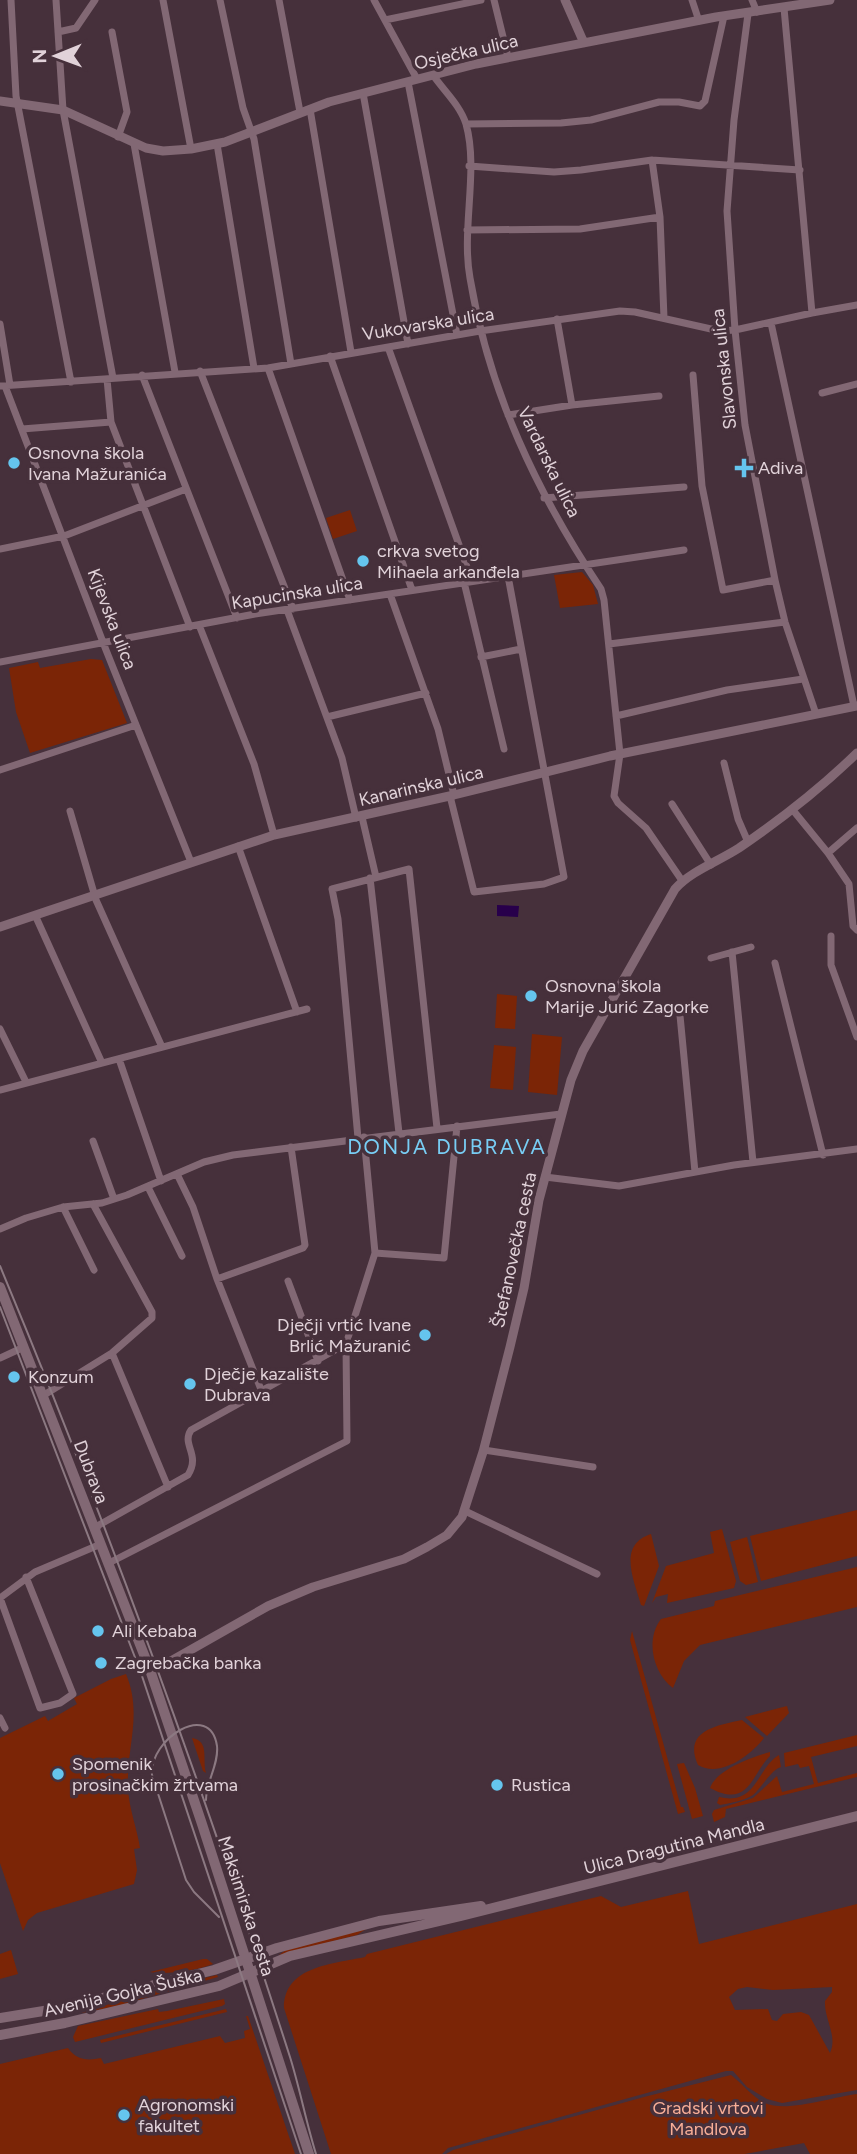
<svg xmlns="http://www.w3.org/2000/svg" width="857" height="2154" font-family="Figtree,sans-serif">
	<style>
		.green { fill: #7b2506; fill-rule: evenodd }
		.water { fill: #28004b }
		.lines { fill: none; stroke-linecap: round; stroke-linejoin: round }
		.minor { stroke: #826874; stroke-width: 7 }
		.tertiary { stroke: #826874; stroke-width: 9 }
		.secondary { stroke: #826874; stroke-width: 10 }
		.tram { stroke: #8c7982; stroke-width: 2 }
		.poi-dot { fill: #65c5ee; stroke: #46303b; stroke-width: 2.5 }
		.labels { text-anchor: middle; stroke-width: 7; stroke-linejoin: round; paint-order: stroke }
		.street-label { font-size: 18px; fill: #e1d2d9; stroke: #46303b }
		.poi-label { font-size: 18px; fill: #e1d2d9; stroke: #46303b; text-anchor: start }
		.park-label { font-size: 18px; fill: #f8ae97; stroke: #46303b }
		.quarter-label { font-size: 21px; letter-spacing: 2px; fill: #78cef5; stroke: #46303b }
	</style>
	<rect width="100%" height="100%" fill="#46303b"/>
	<path class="green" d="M350 510 357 531 333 539 326 518Z
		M582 572 593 585 598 604 560 608 554 575Z
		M91 659 102 660 127 723 30 753 16 712 9 668 38 662 40 668Z
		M497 994 517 996 515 1029 495 1028Z
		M532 1034 562 1037 557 1095 528 1092Z
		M494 1045 516 1047 513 1090 490 1088Z
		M857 1510V1556L761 1581 750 1536Z
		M722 1529 736 1581 734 1588 667 1603 668 1594 656 1597 652 1603 666 1566 714 1553 710 1532Z
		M651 1534 659 1566 644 1606 641 1605C634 1580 617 1545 651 1534Z
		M747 1537 758 1582 746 1585 740 1581 730 1542Z
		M857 1567V1607L700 1645 684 1661 673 1688C653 1673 645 1640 661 1619L714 1606 715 1601Z
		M632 1631 681 1807H683L685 1812 678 1814 630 1640Z
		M126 1674C143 1715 126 1747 128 1788 129 1809 137 1828 140 1848L134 1849 137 1870 134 1884 37 1913 28 1920 23 1931 0 1863V1738L45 1716 48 1721 77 1704 74 1698 111 1679Z
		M787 1706 789 1713 767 1736 745 1717Z
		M742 1720 764 1738C750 1756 720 1778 698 1765 682 1730 719 1725 742 1720Z
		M857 1735V1746L811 1757 818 1783 857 1773V1777L726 1809 725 1817 714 1822 712 1814 714 1810 753 1798 777 1776 782 1792 814 1784 809 1766 800 1768 798 1764 785 1767 784 1753Z
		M192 1738C210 1741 202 1759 206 1773L203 1771Z
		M770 1752V1756C751 1775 749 1809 710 1788 716 1770 752 1757 770 1752Z
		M779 1755 781 1767C771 1770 762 1787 753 1795 744 1801 730 1803 720 1805L717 1803 719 1797C757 1806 756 1769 779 1755Z
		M684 1763 695 1788 703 1816 692 1819 677 1764Z
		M688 1891 699 1944 857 1904V2090L782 2103 767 2099 747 2087 733 2071H726L448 2148 442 2154H331L284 2008C284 1966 333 1964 365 1957L367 1954 601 1896 621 1907ZM747 1987 773 1990 832 1987V1992L825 2001C824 2019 838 2036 830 2053L809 2015 801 2012 783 2014 777 2021 772 2020 768 2009 735 2010 729 1997 738 1989Z
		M369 1927 357 1935 279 1955 287 1949Z
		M11 1950 18 1974 0 1979V1954Z
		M203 1959H207L213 1964C198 1970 166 1975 150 1972Z
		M217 1975 218 1977 117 2006 81 2013 155 1990Z
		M224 1999 225 2004 222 2006 75 2042 73 2037 78 2026 158 2009 159 2012 167 2011Z
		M226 2009 227 2012 101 2043 100 2040Z
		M246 2016H248L295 2154H0V2064L68 2048C76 2060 87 2061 101 2058L104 2064 220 2036 225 2043 245 2038 244 2031 250 2029Z
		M731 2075C743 2084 751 2096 765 2103 786 2113 832 2097 857 2094V2154H810L804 2143 745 2154H446L453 2150 644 2097Z"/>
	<path class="water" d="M497 905 519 906 518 917 497 916Z"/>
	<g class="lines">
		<path class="minor" d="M11 0 16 96 71 382
			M56 0 63 110 113 378
			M163 0 191 149
			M220 0 243 108 254 139 291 364
			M279 0 300 112
			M374 0 417 79
			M494 0 508 57
			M692 0 699 21
			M752 0 757 12
			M784 8 812 313
			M748 14 734 120 727 211 735 330 745 425 775 580 785 622 816 714
			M385 20 481 0
			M58 32 76 28 95 0
			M112 32 127 112 118 137
			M433 75C444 91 460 105 466 124 479 170 461 229 470 278 489 392 537 493 601 589L604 600 620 754 614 796 618 803 646 828 683 882
			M408 82 457 335
			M363 93 408 344
			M310 109 351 352
			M466 124 561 123 591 120 659 102H679L700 106 705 101 724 16
			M134 144 175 372
			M217 144 254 368
			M652 160 660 217 664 318
			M469 166 554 172 581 170 652 160 800 170
			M467 230 580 229 660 217
			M557 319 572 405
			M771 323 854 706
			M0 324 10 385
			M388 347 472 581
			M330 356 412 590
			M268 368 350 600
			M200 371 293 609
			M142 375 237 618
			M693 375 702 486 723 590 775 580
			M107 379 111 422 190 627
			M0 386 268 368 480 331 620 311 635 312 720 331 735 330 812 313 857 305
			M5 386 106 650 191 862
			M822 393 857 384
			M508 415 572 405 659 396
			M22 429 111 422
			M544 498 684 487
			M0 549 64 536 186 489
			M464 582 504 749
			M390 594 438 729 454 795
			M287 610 342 758 356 818
			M199 625 254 764 274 835
			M609 644 785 622
			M481 657 521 649
			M0 662 255 614 684 550
			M616 716 727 690 803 679
			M327 717 426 693
			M724 763 738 819 748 842
			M0 770 136 725
			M450 796 474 892 544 884 564 877 508 576
			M672 804 711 865
			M792 809 828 853 849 884 853 926 857 930
			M70 811 96 900 162 1047
			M362 817 376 877
			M238 846 297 1012
			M828 853 857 828
			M370 878 399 1133
			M35 915 102 1063
			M831 936V965L857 1037
			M732 952 753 1162
			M711 958 751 947
			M775 963 823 1155
			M679 1005 695 1172
			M0 1029 26 1082
			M119 1059 161 1181
			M0 1090 307 1009
			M358 1138 338 919 332 889 409 869 437 1128
			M93 1141 114 1199
			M177 1174 193 1207 217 1279 262 1392
			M545 1177 619 1186 734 1165 857 1149
			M148 1187 182 1256
			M63 1207 94 1270
			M0 1229 26 1218 63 1207 102 1203 127 1195 204 1162 233 1155 561 1114
			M375 1253 444 1258 457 1126
			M217 1279 303 1248 305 1245 291 1147
			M288 1281 318 1361
			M112 1353 168 1487
			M0 1358 24 1347
			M44 1395 112 1353 152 1318V1312L93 1204
			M484 1450 593 1467
			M465 1511 597 1574
			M96 1529 99 1525 188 1475C201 1454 181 1445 191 1430L346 1344
			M109 1563 347 1441 346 1344 375 1253 364 1137
			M0 1598 40 1708 60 1703 73 1694 26 1577
			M0 1598 35 1572 101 1544
			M0 1718 5 1728"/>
		<path class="tertiary" d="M565 0 584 43
			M0 101 63 110 146 148 163 151 191 149 225 142 329 102 476 64 716 17 830 0
			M0 927 274 835 454 795 610 756 857 706
			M150 1670 171 1661 268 1606 313 1587 404 1559 427 1547 447 1535 462 1517 483 1452 510 1347 524 1288 539 1200 571 1080 583 1051 675 889C691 871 719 861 739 848 780 820 821 788 857 753"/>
		<path class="secondary" d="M0 1287 150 1670 201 1821 309 2154
			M0 2018 62 2008 214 1970 277 1948 379 1921 481 1906
			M0 2035 65 2023 219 1986 290 1956 461 1916 857 1816"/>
		<path class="tram" d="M0 1266C108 1525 204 1789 290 2057 300 2089 306 2122 316 2154
			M0 1307 141 1673 301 2154
			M206 1800C206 1782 219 1764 217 1746 210 1700 149 1739 152 1775L186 1880 194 1892 219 1917"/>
	</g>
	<g class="poi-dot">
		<circle cx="14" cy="463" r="7"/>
		<path d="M740.5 457.5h7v7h7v7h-7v7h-7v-7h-7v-7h7z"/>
		<circle cx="363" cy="561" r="7"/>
		<circle cx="531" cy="996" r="7"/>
		<circle cx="425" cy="1335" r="7"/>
		<circle cx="14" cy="1377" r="7"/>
		<circle cx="190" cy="1384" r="7"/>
		<circle cx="98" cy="1631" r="7"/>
		<circle cx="101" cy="1663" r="7"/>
		<circle cx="58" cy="1774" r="7"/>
		<circle cx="497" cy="1785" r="7"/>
		<circle cx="124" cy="2115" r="7"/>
	</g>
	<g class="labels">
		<g class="street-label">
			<text transform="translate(466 52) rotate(-13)" y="6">Osječka ulica</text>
			<text transform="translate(428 324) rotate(-9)" y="6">Vukovarska ulica</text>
			<text transform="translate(724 369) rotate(-96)" y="6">Slavonska ulica</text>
			<text transform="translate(549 462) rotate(64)" y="6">Vardarska ulica</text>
			<text transform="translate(297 593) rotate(-9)" y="6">Kapucinska ulica</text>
			<text transform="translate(112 619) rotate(69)" y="6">Kijevska ulica</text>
			<text transform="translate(421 786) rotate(-13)" y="6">Kanarinska ulica</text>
			<text transform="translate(514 1250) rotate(-78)" y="6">Štefanovečka cesta</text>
			<text transform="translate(91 1472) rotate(69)" y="6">Dubrava</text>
			<text transform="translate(674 1846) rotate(-14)" y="6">Ulica Dragutina Mandla</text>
			<text transform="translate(246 1906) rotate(72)" y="6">Maksimirska cesta</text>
			<text transform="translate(123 1993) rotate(-13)" y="6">Avenija Gojka Šuška</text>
		</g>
		<g class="poi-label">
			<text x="28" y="459">Osnovna škola<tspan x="28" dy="21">Ivana Mažuranića</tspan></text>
			<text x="758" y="474">Adiva</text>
			<text x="377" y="557">crkva svetog<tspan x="377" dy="21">Mihaela arkanđela</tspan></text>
			<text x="545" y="992">Osnovna škola<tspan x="545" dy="21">Marije Jurić Zagorke</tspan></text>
			<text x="411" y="1331" text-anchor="end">Dječji vrtić Ivane<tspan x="411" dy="21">Brlić Mažuranić</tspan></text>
			<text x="204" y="1380">Dječje kazalište<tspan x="204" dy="21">Dubrava</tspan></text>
			<text x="28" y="1383">Konzum</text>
			<text x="112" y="1637">Ali Kebaba</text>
			<text x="115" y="1669">Zagrebačka banka</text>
			<text x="72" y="1770">Spomenik<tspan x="72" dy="21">prosinačkim žrtvama</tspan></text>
			<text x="511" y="1791">Rustica</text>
			<text x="138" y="2111">Agronomski<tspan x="138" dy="21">fakultet</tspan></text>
		</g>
		<g class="park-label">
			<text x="708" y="2114">Gradski vrtovi<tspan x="708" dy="21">Mandlova</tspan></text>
		</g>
		<g class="quarter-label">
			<text x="447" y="1154">DONJA DUBRAVA</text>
		</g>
	</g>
	<g transform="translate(56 56) rotate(269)" stroke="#46303b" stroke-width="5" paint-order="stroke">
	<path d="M0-5L12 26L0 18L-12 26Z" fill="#e1d2d9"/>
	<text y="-10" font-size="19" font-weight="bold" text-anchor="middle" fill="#e1d2d9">N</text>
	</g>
</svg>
